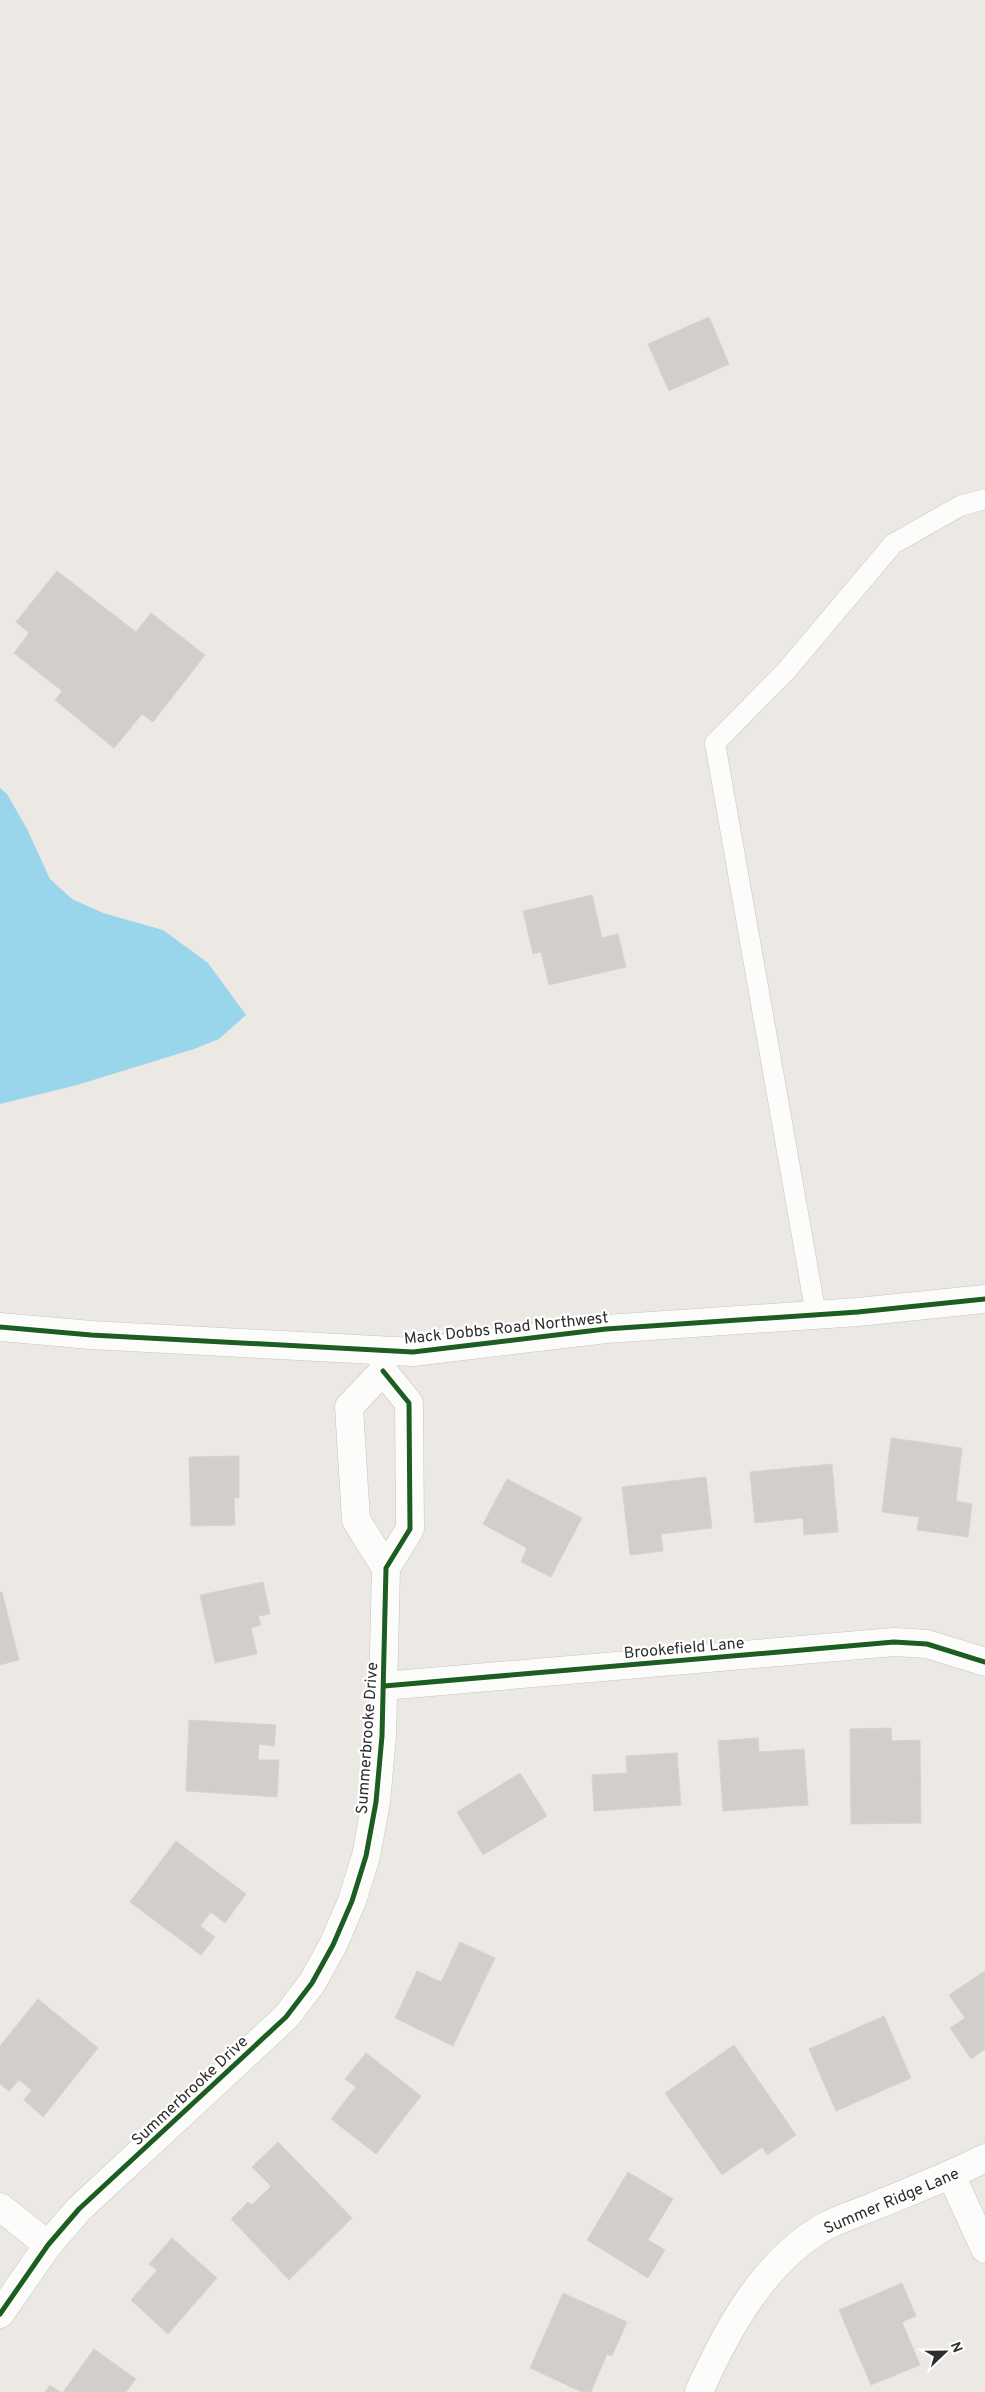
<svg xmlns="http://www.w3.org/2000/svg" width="985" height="2392" font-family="Overpass,sans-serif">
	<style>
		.water { fill: #99d6ec }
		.building { fill: #d1cecb; stroke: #d7d4d0 }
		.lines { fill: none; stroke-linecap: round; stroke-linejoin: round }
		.service-casing { stroke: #c5c4c5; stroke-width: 21 }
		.minor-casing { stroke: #c5c4c5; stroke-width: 29 }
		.tertiary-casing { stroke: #c5c4c5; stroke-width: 29 }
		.service { stroke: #fcfcfb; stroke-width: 20 }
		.minor { stroke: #fcfcfb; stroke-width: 28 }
		.tertiary { stroke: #fcfcfb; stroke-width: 28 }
		.cycleway-casing { stroke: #fff; stroke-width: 8 }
		.cycleway { stroke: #1b5e20; stroke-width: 5 }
		.labels { text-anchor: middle; stroke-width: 4.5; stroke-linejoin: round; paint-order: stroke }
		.street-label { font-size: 16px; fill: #2e2e2e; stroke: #fff }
	</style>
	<rect width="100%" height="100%" fill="#ece8e4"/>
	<path class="water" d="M0 788 7 794 27 829 50 879 72 899 103 913 163 930 208 963 246 1015 219 1039 194 1049 77 1085 0 1104Z"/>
	<path class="building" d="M709 317 729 364 669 391 648 344Z
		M57 571 136 632 151 613 205 655 153 722 142 714 114 748 55 700 62 691 14 653 29 633 16 622Z
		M592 895 602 938 618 934 626 967 549 985 541 952 533 954 523 911Z
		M891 1438 962 1448 956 1501 972 1504 968 1537 917 1530 919 1517 882 1512Z
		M239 1456V1498H234L235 1525 191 1526 189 1457Z
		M832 1464 838 1532 804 1535 803 1518 755 1523 750 1472Z
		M706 1477 712 1528 661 1534 663 1551 630 1555 622 1487Z
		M507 1479 582 1518 551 1577 521 1562 527 1548 483 1524Z
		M263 1582 270 1614 258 1616 261 1625 251 1628 257 1654 215 1663 200 1595Z
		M0 1592H2L19 1660 0 1665Z
		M189 1720 276 1725 274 1746 259 1744 258 1760H279L277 1797 186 1791Z
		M891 1728 892 1741 920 1740 921 1823 851 1824 850 1729Z
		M758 1738 759 1752 804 1749 808 1805 723 1811 718 1741Z
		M677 1753 681 1805 594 1811 592 1775 627 1773 626 1756Z
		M520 1773 547 1816 483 1855 457 1812Z
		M176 1841 246 1894 225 1923 211 1912 200 1926 215 1937 201 1955 130 1902Z
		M460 1942 495 1958 453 2046 395 2018 417 1971 441 1982Z
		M985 1971V2049L971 2059 950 2028 965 2018 949 1995Z
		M38 1999 98 2048 43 2117 24 2100 32 2090 19 2080 9 2091 0 2084V2046Z
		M884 2016 911 2078 836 2111 809 2049Z
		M734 2045 796 2135 767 2155 762 2147 722 2175 665 2093Z
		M366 2053 421 2096 376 2154 331 2119 356 2087 345 2079Z
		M278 2142 352 2218 289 2280 231 2219 248 2202 252 2205 271 2186 252 2167Z
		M628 2172 673 2199 648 2240 665 2250 648 2278 587 2240Z
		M172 2238 217 2278 168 2334 131 2300 157 2270 149 2264Z
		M902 2283 916 2316 902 2322 920 2365 871 2385 839 2310Z
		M563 2293 627 2322 612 2356 607 2354 591 2392H582L530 2368Z
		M94 2349 136 2379 126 2392H63Z
		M50 2385 60 2392H45Z"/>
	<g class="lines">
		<defs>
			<path id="service" d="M816 1315 715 743 786 671 893 544 960 506 985 499"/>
			<path id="minor" d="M384 1354 383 1371 349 1407 356 1520 386 1568
				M384 1686 894 1642 927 1644 985 1662
				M951 2175 985 2249
				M0 2207 48 2245
				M0 2314 48 2245 79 2209 286 2017 312 1983 333 1945 352 1901 366 1856 376 1802 382 1736 386 1568 410 1529 409 1403 383 1371
				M699 2392C726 2331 764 2261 824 2227 840 2218 859 2213 877 2205 913 2190 950 2176 985 2158"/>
			<path id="tertiary" d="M0 1327 91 1335 413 1352 606 1329 858 1312 985 1299"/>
		</defs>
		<use href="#service" class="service-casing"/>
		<use href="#minor" class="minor-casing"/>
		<use href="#tertiary" class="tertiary-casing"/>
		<use href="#service" class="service"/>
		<use href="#minor" class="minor"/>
		<use href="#tertiary" class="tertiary"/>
		<defs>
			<path id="cycleway" d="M0 1327 91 1335 413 1352 606 1329 858 1312 985 1299
				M384 1686 894 1642 927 1644 985 1662
				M0 2314 48 2245 79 2209 286 2017 312 1983 333 1945 352 1901 366 1856 376 1802 382 1736 386 1568 410 1529 409 1403 383 1371"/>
		</defs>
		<use href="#cycleway" class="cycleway-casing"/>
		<use href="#cycleway" class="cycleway"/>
	</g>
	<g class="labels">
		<g class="street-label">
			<text transform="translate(506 1327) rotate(-6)" y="6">Mack Dobbs Road Northwest</text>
			<text transform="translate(684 1647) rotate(-5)" y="6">Brookefield Lane</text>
			<text transform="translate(366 1738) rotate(-86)" y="6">Summerbrooke Drive</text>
			<text transform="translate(189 2090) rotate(-43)" y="6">Summerbrooke Drive</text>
			<text transform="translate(891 2200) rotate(-23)" y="6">Summer Ridge Lane</text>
		</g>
	</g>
	<g transform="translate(945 2352) rotate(68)" stroke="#ffffff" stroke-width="4" paint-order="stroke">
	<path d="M0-4L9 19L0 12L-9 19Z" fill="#2e2e2e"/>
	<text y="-8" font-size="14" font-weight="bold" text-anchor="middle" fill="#2e2e2e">N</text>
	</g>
</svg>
